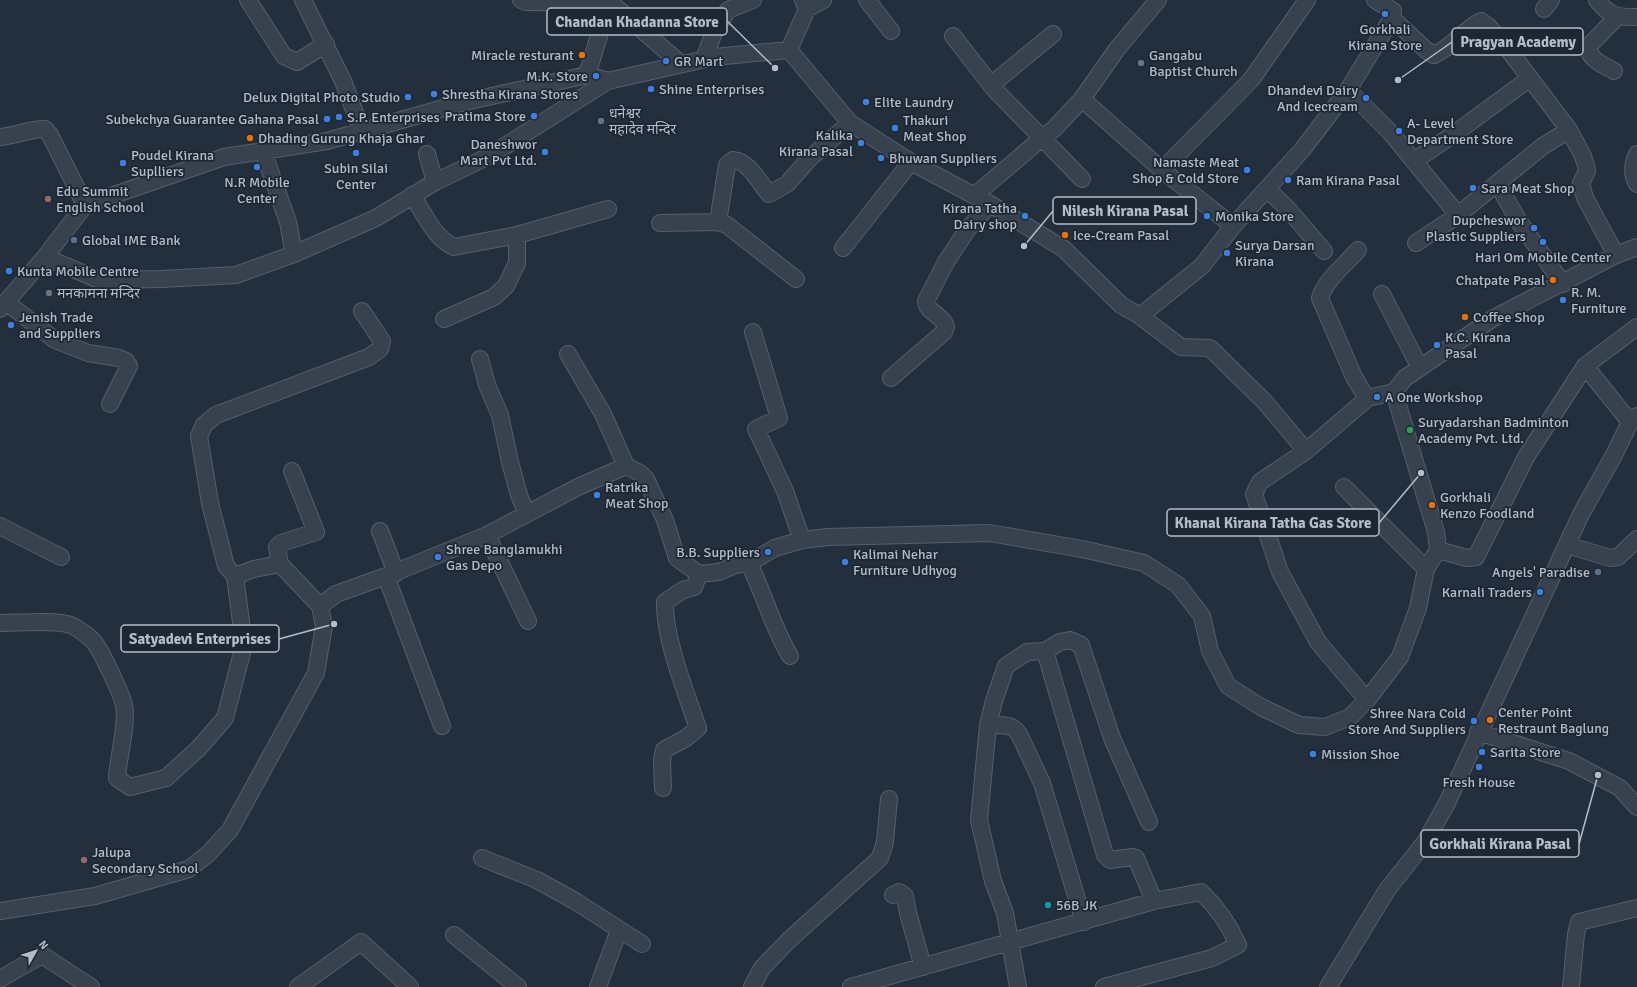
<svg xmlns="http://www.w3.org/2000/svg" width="1637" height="987" font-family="Signika,'Noto Sans Devanagari',sans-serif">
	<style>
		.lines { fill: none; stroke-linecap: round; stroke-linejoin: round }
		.minor-casing { stroke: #565f6c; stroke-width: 18 }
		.minor { stroke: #38414e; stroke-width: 16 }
		.shop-dot { fill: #3f7fe0; stroke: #1d2633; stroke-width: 1.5 }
		.food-dot { fill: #e8710a; stroke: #1d2633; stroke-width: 1.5 }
		.worship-dot { fill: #6b7280; stroke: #1d2633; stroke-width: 1.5 }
		.education-dot { fill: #8d6e63; stroke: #1d2633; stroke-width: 1.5 }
		.service-dot { fill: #5c6f8a; stroke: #1d2633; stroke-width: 1.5 }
		.leisure-dot { fill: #2e9e5b; stroke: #1d2633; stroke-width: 1.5 }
		.culture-dot { fill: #0f9aa8; stroke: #1d2633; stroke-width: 1.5 }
		.labels { text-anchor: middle; stroke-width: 3.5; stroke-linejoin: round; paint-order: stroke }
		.poi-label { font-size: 14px; fill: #b4bcc9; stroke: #1d2633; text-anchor: start }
		.leader { fill: none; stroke: #b4bcc9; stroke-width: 1.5 }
		.callout-dot { fill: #b4bcc9; stroke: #1d2633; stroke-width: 1.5 }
		.callout { fill: #1d2633; stroke: #b4bcc9; stroke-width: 1.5 }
		.callout-label { font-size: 15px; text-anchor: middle; font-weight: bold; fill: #b4bcc9 }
	</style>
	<rect width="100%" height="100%" fill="#242f3e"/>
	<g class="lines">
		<defs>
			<path id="minor" d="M248 0 284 56 297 62 326 44
				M303 0 343 81 362 131
				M521 0 526 2 609 3
				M867 0 891 31
				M1158 0 1117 49 1082 99 1162 170 1233 226
				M1375 0 1393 11 1392 18
				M1597 0C1610 17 1617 17 1637 17
				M610 2 681 64
				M807 9 823 0
				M1544 9 1551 0
				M953 36 995 90 1042 138 974 196
				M789 50 807 9 803 0
				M704 59 714 32 728 10 753 0
				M1614 71C1604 65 1589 60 1588 47L1617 17
				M587 75 610 0
				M991 85 1053 34
				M1348 90 1391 133 1458 215
				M1082 99 1054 129 1042 138 1082 179
				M0 137C15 136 33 128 45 129L50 135 85 205
				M263 151 288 222 294 254
				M427 154 435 182
				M1637 154C1632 165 1631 174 1637 184
				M1414 161 1454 134 1529 79
				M1162 170 1251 80 1307 0
				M1497 183 1518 220 1563 284
				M1267 189 1288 209 1324 251
				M412 195C424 213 434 238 454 247L517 235 608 209
				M718 222 727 165 733 160C749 161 759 182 769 194L787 184 809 159 850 123
				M660 223 718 222 727 225 796 279
				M1416 243 1458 215 1543 146 1569 130
				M843 248 911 162
				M1358 250C1346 264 1325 280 1320 298L1354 377 1367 399
				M45 257 99 280 162 279 236 275 294 254 376 218 435 182 489 156 608 81
				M1382 294 1420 368
				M6 302 55 340 88 353 119 358 126 361 129 366 110 404
				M0 309 45 257 85 205 224 157 327 141 465 102 587 75 608 81 714 57 789 50 850 123 911 162 990 204 1064 249 1121 305 1140 316 1202 266 1233 226 1302 150 1348 90 1392 18 1426 50 1434 55C1452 47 1464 30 1481 21L1488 26 1508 49 1569 130 1583 156 1586 166 1587 171 1581 183 1585 198 1616 255
				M1140 316 1181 347 1210 348 1265 402 1306 451
				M444 319 494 297 506 286 517 263V235
				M753 332 779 418 756 429 785 491 802 540
				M568 354 603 414 626 466
				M480 359 487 385 500 415 510 462 519 495 527 514
				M1585 366 1630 422
				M891 378 944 332 946 327C944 316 926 312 926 301L946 262 967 230 990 204
				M1344 487 1426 569
				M0 526 61 557
				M380 531 396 573
				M487 535 528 621
				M1567 545 1610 558 1618 557 1637 539
				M1438 550 1467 558 1476 557 1526 457 1585 366 1637 327
				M749 563C764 594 772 626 790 656
				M280 564 277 547 281 543 316 532 292 471
				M386 576 442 726
				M320 606 280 564 254 569 235 576 226 566 210 503 199 436 204 425 216 415 369 357 380 349 382 341 362 311
				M0 623C16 623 60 619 73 626 79 629 90 637 94 642 101 650 122 695 124 705 128 723 118 758 117 778L130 787 166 778 198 749 225 718 244 645 235 576
				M1045 651 1105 855 1110 860 1133 857 1136 858 1154 901
				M1367 700 1318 642 1280 572 1254 494 1260 482 1306 451 1368 398 1394 392
				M988 725C1002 725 1013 723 1020 736L1042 783 1084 922
				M1478 732 1569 761 1620 788 1637 807
				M663 788 662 760 664 750 686 738 698 728C686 693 664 638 665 602L683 590 694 587 699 574
				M482 858 537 880 575 901 642 944
				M893 895 899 892 905 896 908 913 923 967
				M0 911 95 896 189 869 208 854 230 830 316 673 324 626 320 606 336 594 386 576 487 535 578 487 626 466 640 473 646 479 665 520 677 558 699 574 719 572 735 565 749 563 775 548 802 540 828 537 989 533 1082 549 1144 563 1178 585 1202 616 1210 651 1228 686 1261 707 1299 725 1325 727 1350 717 1367 700 1400 657 1418 608 1426 569 1438 550 1436 532 1394 392 1405 378 1492 319 1616 255 1637 247
				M454 935 518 987
				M0 979 42 955 91 987
				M298 987 361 942 410 987
				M598 987 619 930
				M752 987 762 968 789 940 880 858 885 842 889 799
				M851 987 1154 901 1201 892C1218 908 1229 924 1238 945L1212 958 1104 987
				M1018 987 1005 913 993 881 979 820 988 725 994 701 1006 666 1027 652 1045 651 1060 642 1070 640 1081 645 1112 738 1149 822
				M1328 987 1387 890 1425 842 1446 805 1581 514 1614 455 1630 422 1637 416
				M1571 987 1576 934 1579 922 1637 908"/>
		</defs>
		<use href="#minor" class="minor-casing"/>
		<use href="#minor" class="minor"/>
	</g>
	<g class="shop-dot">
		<circle cx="1385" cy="14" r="4"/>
		<circle cx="666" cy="61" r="4"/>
		<circle cx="596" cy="76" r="4"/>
		<circle cx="651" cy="89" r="4"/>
		<circle cx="434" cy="94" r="4"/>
		<circle cx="408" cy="97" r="4"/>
		<circle cx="1366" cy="98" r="4"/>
		<circle cx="866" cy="102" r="4"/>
		<circle cx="534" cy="116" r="4"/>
		<circle cx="339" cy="117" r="4"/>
		<circle cx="327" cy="119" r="4"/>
		<circle cx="895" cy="128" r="4"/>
		<circle cx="1399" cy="131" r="4"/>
		<circle cx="861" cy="143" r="4"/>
		<circle cx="545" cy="152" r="4"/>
		<circle cx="356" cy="153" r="4"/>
		<circle cx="881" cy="158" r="4"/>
		<circle cx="123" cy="163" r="4"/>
		<circle cx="257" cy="167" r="4"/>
		<circle cx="1247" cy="170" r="4"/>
		<circle cx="1288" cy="180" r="4"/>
		<circle cx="1473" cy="188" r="4"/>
		<circle cx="1025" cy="216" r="4"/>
		<circle cx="1207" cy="216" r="4"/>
		<circle cx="1534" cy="228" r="4"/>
		<circle cx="1543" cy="242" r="4"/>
		<circle cx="1227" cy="253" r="4"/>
		<circle cx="9" cy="271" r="4"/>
		<circle cx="1563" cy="300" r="4"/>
		<circle cx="11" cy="325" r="4"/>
		<circle cx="1437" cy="345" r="4"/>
		<circle cx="1377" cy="397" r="4"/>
		<circle cx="597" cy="495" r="4"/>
		<circle cx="768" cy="552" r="4"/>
		<circle cx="438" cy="557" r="4"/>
		<circle cx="845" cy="562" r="4"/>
		<circle cx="1540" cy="592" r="4"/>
		<circle cx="1474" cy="721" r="4"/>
		<circle cx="1482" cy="752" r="4"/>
		<circle cx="1313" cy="754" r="4"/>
		<circle cx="1479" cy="767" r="4"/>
	</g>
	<g class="food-dot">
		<circle cx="582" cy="55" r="4"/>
		<circle cx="250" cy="138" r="4"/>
		<circle cx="1065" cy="235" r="4"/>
		<circle cx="1553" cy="280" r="4"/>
		<circle cx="1465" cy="317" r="4"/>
		<circle cx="1432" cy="505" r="4"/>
		<circle cx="1490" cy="720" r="4"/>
	</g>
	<g class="worship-dot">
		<circle cx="1141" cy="63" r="4"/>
		<circle cx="601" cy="121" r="4"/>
		<circle cx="49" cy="293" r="4"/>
	</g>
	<g class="education-dot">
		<circle cx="48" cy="199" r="4"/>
		<circle cx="84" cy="860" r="4"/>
	</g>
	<g class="service-dot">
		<circle cx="74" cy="240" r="4"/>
		<circle cx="1598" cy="572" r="4"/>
	</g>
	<circle class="leisure-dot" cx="1410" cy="430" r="4"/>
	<circle class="culture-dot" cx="1048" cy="905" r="4"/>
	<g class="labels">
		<g class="poi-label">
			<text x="1385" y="34" text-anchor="middle">Gorkhali<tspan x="1385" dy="16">Kirana Store</tspan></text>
			<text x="574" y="60" text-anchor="end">Miracle resturant</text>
			<text x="1149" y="60">Gangabu<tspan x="1149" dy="16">Baptist Church</tspan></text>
			<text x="674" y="66">GR Mart</text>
			<text x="588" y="81" text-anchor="end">M.K. Store</text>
			<text x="659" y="94">Shine Enterprises</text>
			<text x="1358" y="95" text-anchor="end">Dhandevi Dairy<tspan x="1358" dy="16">And Icecream</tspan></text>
			<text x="442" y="99">Shrestha Kirana Stores</text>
			<text x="400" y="102" text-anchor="end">Delux Digital Photo Studio</text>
			<text x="874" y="107">Elite Laundry</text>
			<text x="609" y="118">धनेश्वर<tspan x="609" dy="16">महादेव मन्दिर</tspan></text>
			<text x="526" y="121" text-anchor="end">Pratima Store</text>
			<text x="347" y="122">S.P. Enterprises</text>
			<text x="319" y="124" text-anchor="end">Subekchya Guarantee Gahana Pasal</text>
			<text x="903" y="125">Thakuri<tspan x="903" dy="16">Meat Shop</tspan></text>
			<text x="1407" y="128">A- Level<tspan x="1407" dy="16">Department Store</tspan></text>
			<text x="853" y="140" text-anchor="end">Kalika<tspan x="853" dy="16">Kirana Pasal</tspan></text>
			<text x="258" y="143">Dhading Gurung Khaja Ghar</text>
			<text x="537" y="149" text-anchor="end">Daneshwor<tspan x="537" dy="16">Mart Pvt Ltd.</tspan></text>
			<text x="131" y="160">Poudel Kirana<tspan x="131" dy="16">Suplliers</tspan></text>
			<text x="889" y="163">Bhuwan Suppliers</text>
			<text x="1239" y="167" text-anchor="end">Namaste Meat<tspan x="1239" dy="16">Shop &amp; Cold Store</tspan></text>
			<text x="356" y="173" text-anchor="middle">Subin Silai<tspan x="356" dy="16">Center</tspan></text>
			<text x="1296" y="185">Ram Kirana Pasal</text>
			<text x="257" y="187" text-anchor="middle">N.R Mobile<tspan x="257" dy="16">Center</tspan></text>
			<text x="1481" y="193">Sara Meat Shop</text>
			<text x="56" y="196">Edu Summit<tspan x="56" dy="16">English School</tspan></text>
			<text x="1017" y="213" text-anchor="end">Kirana Tatha<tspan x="1017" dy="16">Dairy shop</tspan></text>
			<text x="1215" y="221">Monika Store</text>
			<text x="1526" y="225" text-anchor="end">Dupcheswor<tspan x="1526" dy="16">Plastic Suppliers</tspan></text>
			<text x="1073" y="240">Ice-Cream Pasal</text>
			<text x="82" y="245">Global IME Bank</text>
			<text x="1235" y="250">Surya Darsan<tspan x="1235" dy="16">Kirana</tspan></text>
			<text x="1543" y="262" text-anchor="middle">Hari Om Mobile Center</text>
			<text x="17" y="276">Kunta Mobile Centre</text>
			<text x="1545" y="285" text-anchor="end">Chatpate Pasal</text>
			<text x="1571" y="297">R. M.<tspan x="1571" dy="16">Furniture</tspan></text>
			<text x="57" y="298">मनकामना मन्दिर</text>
			<text x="19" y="322">Jenish Trade<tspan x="19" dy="16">and Suppliers</tspan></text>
			<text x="1473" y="322">Coffee Shop</text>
			<text x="1445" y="342">K.C. Kirana<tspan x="1445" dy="16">Pasal</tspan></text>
			<text x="1385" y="402">A One Workshop</text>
			<text x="1418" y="427">Suryadarshan Badminton<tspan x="1418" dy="16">Academy Pvt. Ltd.</tspan></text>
			<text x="605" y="492">Ratrika<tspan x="605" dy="16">Meat Shop</tspan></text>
			<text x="1440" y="502">Gorkhali<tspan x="1440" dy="16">Kenzo Foodland</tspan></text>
			<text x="446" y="554">Shree Banglamukhi<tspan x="446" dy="16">Gas Depo</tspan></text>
			<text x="760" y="557" text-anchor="end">B.B. Suppliers</text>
			<text x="853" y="559">Kalimai Nehar<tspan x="853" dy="16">Furniture Udhyog</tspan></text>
			<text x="1590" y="577" text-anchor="end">Angels' Paradise</text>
			<text x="1532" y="597" text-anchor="end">Karnali Traders</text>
			<text x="1498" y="717">Center Point<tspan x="1498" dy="16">Restraunt Baglung</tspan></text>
			<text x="1466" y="718" text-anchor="end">Shree Nara Cold<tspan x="1466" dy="16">Store And Suppliers</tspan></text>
			<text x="1490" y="757">Sarita Store</text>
			<text x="1321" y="759">Mission Shoe</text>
			<text x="1479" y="787" text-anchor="middle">Fresh House</text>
			<text x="92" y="857">Jalupa<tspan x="92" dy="16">Secondary School</tspan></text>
			<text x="1056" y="910">56B JK</text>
		</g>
	</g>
	<path class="leader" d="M775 68L727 21M1398 80L1452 42M1024 246L1053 211M1421 473L1379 523M334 624L279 639M1598 775L1579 844"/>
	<g class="callout-dot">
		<circle cx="775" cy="68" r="4"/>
		<circle cx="1398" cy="80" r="4"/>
		<circle cx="1024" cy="246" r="4"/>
		<circle cx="1421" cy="473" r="4"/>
		<circle cx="334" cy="624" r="4"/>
		<circle cx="1598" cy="775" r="4"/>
	</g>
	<g class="callout">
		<rect x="547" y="8" width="180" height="27" rx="4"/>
		<rect x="1452" y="28" width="131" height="27" rx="4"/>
		<rect x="1053" y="197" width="143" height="27" rx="4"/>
		<rect x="1167" y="509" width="212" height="27" rx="4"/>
		<rect x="121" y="625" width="158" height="27" rx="4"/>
		<rect x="1421" y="830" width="158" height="27" rx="4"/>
	</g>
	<g class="callout-label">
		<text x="637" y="27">Chandan Khadanna Store</text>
		<text x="1518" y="47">Pragyan Academy</text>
		<text x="1125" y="216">Nilesh Kirana Pasal</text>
		<text x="1273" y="528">Khanal Kirana Tatha Gas Store</text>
		<text x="200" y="644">Satyadevi Enterprises</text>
		<text x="1500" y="849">Gorkhali Kirana Pasal</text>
	</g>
	<g transform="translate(36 951) rotate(51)" stroke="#1d2633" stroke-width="3" paint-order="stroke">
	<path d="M0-3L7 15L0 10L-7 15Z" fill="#b4bcc9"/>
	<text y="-6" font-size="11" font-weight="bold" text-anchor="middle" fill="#b4bcc9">N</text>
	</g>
</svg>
